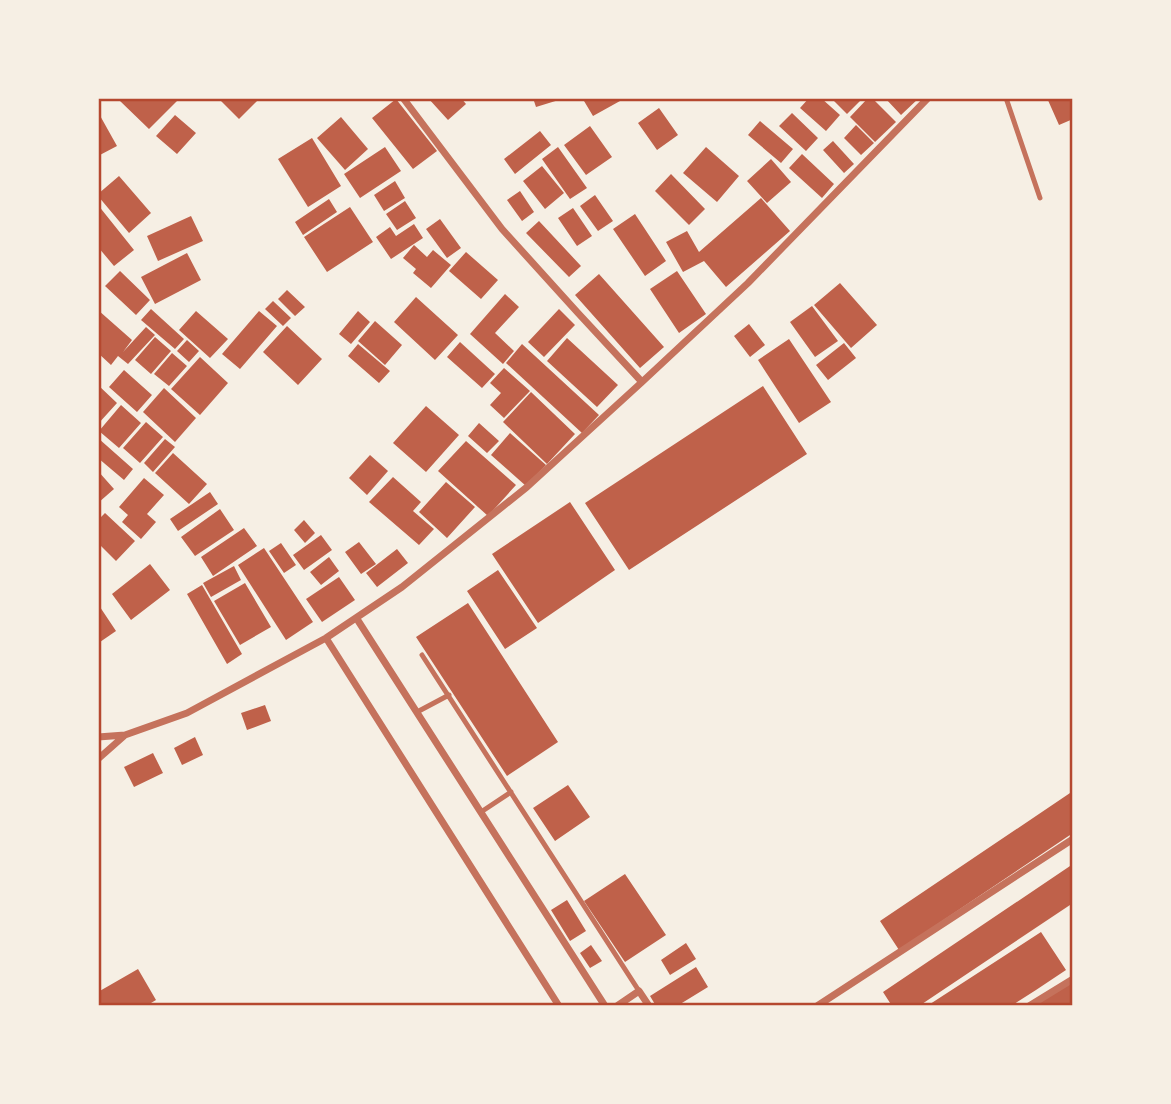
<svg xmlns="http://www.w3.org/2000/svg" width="1171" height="1104" font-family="'PT Sans Narrow',sans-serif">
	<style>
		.building { fill: #bf614a }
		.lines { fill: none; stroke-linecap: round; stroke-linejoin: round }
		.service { stroke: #c5725c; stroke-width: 5 }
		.minor { stroke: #c5725c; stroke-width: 7 }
		.neatline { fill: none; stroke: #b5482f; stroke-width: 2.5 }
	</style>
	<rect width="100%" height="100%" fill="#f6efe4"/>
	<path class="building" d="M123 98H180L149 129 120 101Z
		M218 98H260L239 119Z
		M428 98H461L466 104 448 120Z
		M533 98H562V99L536 107Z
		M589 98H618L620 101 593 116 584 101Z
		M809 98H821L840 115 826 131 800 108Z
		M831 98H863L847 114Z
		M868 98H872L896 122 875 142 850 117Z
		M885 98H919L901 115Z
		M1047 98H1073V119L1059 125Z
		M396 99 437 151 413 169 372 118Z
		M659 108 678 135 657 150 638 123Z
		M98 112 117 146 98 156Z
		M792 113 818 138 806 151 779 126Z
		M175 115 196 133 177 154 156 136Z
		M341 117 368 149 345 170 317 138Z
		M760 121 793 149 781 163 748 135Z
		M856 125 874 143 861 155 844 138Z
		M590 126 612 157 586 175 564 145Z
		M540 131 551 145 515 174 504 159Z
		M312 138 341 186 308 207 278 159Z
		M833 141 854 164 844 173 823 150Z
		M385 147 401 171 360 198 344 174Z
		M558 147 587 188 570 199 542 159Z
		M706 147 739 176 717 202 683 173Z
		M802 154 834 184 822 198 789 168Z
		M771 159 791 182 767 203 747 181Z
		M542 166 564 193 545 209 523 181Z
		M671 174 705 209 689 225 655 191Z
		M119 176 151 213 129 233 98 196V194Z
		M395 181 405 198 384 211 374 195Z
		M520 191 534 212 522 221 507 200Z
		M595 195 613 221 598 231 580 206Z
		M761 198 790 231 726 287 704 261 683 272 666 242 687 231 699 252Z
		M329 199 337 212 303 235 295 222Z
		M405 201 416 218 397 230 386 214Z
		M98 205 134 250 114 266 98 247Z
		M350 207 373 242 327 272 304 237Z
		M573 208 592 236 577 246 558 218Z
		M635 214 666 261 645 276 613 229Z
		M191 216 203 241 158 261 147 236Z
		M440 219 461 248 447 258 426 229Z
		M539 221 581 266 569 277 526 233Z
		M414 224 423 238 391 259 376 237 390 227 396 236Z
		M414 245 427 257 433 250 451 265 431 288 413 273 416 269 403 258Z
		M466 252 498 280 481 299 449 271Z
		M187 253 201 280 155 304 141 277Z
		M120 271 150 300 136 315 105 286Z
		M677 271 706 314 679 333 650 289Z
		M599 274 664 347 640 368 575 295Z
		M840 283 877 325 851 348 814 305Z
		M287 290 305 307 295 316 278 299Z
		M505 294 519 307 495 333 514 351 503 364 470 334Z
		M416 297 458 335 435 360 394 322Z
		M273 301 291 318 283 326 265 309Z
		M812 306 838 341 815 357 790 322Z
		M151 309 184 339 175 349 141 320Z
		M559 309 575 325 544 357 528 342Z
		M98 310 132 340 123 352 146 327 155 335 128 364 118 356 111 365 98 353Z
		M196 311 228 339 210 358 179 330Z
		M259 311 277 326 240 369 222 354Z
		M358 311 370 322 351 344 339 334Z
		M375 321 402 345 385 365 358 341Z
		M749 324 765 345 750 357 734 336Z
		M287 326 322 359 298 385 263 352Z
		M155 337 171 351 151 374 135 360Z
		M567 338 618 385 597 407 547 361Z
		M789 339 831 402 799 423 758 360Z
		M187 340 199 351 189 362 177 351Z
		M460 342 495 374 482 388 447 357Z
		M844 343 856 358 828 380 816 365Z
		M358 344 390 371 379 383 348 356Z
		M522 344 599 415 582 433 506 363Z
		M172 353 187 366 169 386 154 374Z
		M200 357 228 383 200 415 171 389Z
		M504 368 530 391 504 418 490 405 501 393 490 383Z
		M124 370 152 395 137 412 109 387Z
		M98 385 117 403 98 424Z
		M763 386 807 454 629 570 585 503Z
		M164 388 196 418 175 442 143 412Z
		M531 392 575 434 547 464 503 422Z
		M121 405 141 423 119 448 99 431Z
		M426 406 459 435 426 472 393 443Z
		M146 422 163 437 140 463 123 448Z
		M479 423 499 441 487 453 468 436Z
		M510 433 546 465 526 486 491 455Z
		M98 438 133 469 124 480 98 458Z
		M165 439 175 447 153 472 144 463Z
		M466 441 516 485 488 516 438 471Z
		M173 453 207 484 189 504 155 473Z
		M370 455 388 471 367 495 349 478Z
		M98 471 114 489 98 503Z
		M393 477 421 502 413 511 434 529 419 545 369 502Z
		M144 478 164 495 147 514 156 522 141 539 122 522 128 515 119 507Z
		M446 482 475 507 447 538 419 512Z
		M210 492 218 504 178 531 170 519Z
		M570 502 615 570 538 623 492 554Z
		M220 509 234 530 195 556 181 537Z
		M105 513 135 541 116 561 98 543V520Z
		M304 520 315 533 305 543 294 530Z
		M244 528 257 546 213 576 201 557Z
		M321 535 332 550 304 570 293 555Z
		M359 542 376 564 361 574 345 552Z
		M281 543 296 565 284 573 269 551Z
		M264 548 313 622 286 640 238 565Z
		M397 549 408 563 377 587 366 573Z
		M329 557 339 571 321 585 310 572Z
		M150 564 170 590 131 620 112 594Z
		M234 566 241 580 211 597 203 583Z
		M498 570 537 628 505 649 467 591Z
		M339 577 355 600 322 622 306 599Z
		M245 583 271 627 240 645 214 601Z
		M202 585 242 654 227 664 187 594Z
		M468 603 558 742 507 776 416 637Z
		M98 604 116 631 100 642 98 639Z
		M265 705 271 721 247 730 241 713Z
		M195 737 203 755 182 765 174 748Z
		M153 753 163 773 134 787 124 767Z
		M568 785 590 817 555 841 533 808Z
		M1073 791V833L899 950 880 921Z
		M1073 864V903L919 1006H892L883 992Z
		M625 874 666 935 625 962 584 901Z
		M567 900 586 931 570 941 551 910Z
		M1041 932 1066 970 1036 990 1011 1006H927Z
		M686 943 696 959 670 975 661 960Z
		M591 945 602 961 590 968 580 953Z
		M696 967 708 987 677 1006H656L650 996Z
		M138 969 156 1000 146 1006H98V992Z
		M1073 982V1006H1034Z"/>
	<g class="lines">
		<path class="service" d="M1006 98 1040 198
			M422 655 639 991
			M417 712 449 695
			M481 812 511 792"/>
		<path class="minor" d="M403 98 502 229 578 313 642 382
			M357 619 605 1006
			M326 638 559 1006
			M98 737 125 735 187 713 326 638 402 587 527 487 642 382 748 283 928 98
			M98 759 124 736
			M617 1006 639 991 649 1006
			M817 1006 1073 839
			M1029 1006 1073 979"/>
	</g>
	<rect width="1171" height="1104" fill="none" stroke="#f6efe4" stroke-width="200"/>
	<rect x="100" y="100" width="971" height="904" class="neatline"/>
</svg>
